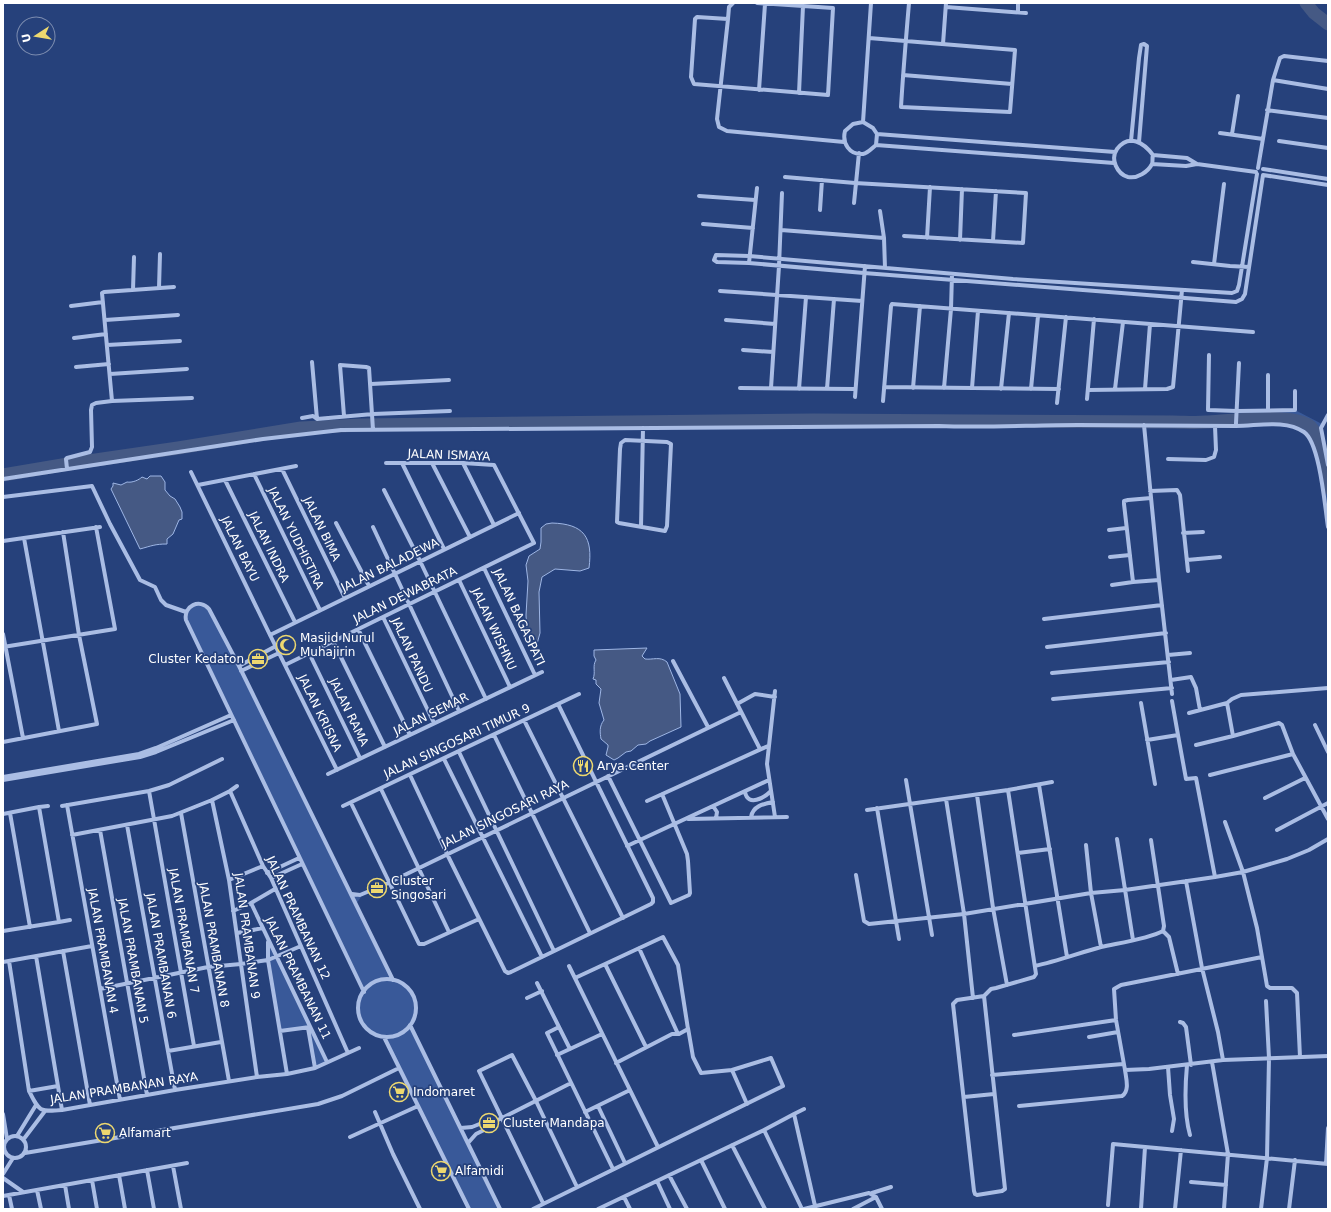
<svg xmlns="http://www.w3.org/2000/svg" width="1331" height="1212" font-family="'DejaVu Sans',sans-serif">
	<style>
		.green { fill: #395999 }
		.water { fill: #455984; stroke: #9eb6e5 }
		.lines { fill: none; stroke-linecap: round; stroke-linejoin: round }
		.river { stroke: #455984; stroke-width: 13 }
		.street { stroke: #aabde4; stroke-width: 4 }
		.labels { text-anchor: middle; stroke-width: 3.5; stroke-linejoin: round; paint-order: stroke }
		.street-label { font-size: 12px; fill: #fff; stroke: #26417b }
		.poi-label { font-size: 12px; fill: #fff; stroke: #26417b; text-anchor: start }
	</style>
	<rect width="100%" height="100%" fill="#26417b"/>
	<path class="green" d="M1295 410 1322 424 1328 464V527L1317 456 1305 432 1288 426 373 430 307 433 3 479V475L301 428 361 425 747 420 1204 422 1236 420 1237 411Z
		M195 605 208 607 352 894 360 895 361 897 356 904 393 980C413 987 421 1006 411 1025L500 1209H469L384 1037C361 1032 352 1012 364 992L186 620V612Z
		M267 939 327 1062 315 1068 308 1028 280 1031 268 960Z"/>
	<path class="water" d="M150 476H161L165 482V490L170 496 175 499 180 507 182 512V519L179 520 173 534 167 539V544C155 544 151 546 140 549L111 489 113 486V483L121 485 127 482C132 483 139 480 142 477L147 479Z
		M552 523C584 524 593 537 589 568L580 571 555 569 542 577 539 592 540 633 537 644 527 637 526 615 528 581 526 565 529 556 540 549 541 542V528L546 524Z
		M647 648 642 656 645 659C653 660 660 656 667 662L680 694 681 727 650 741 646 744 638 745 631 751 626 752 618 758 614 760 606 755 608 747V745L601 739C600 733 599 726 604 720L599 703 601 689 596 684V680L593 679C596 672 592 666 596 660L594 656V650Z"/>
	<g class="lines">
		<path class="river" d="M1306 3 1314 13 1328 24
			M3 475 68 464 178 448 301 428 361 425 813 420 1173 422C1184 422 1195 423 1206 422 1227 421 1297 412 1311 427 1322 438 1325 472 1328 488"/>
		<path class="street" d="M733 3 729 7 728 19 717 119 719 127 727 131 844 142
			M946 7 1026 13
			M1018 12V3
			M728 19 697 17 695 19 691 77 694 84 828 95 833 8 757 3
			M869 38C918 42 966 46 1015 50L1010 112 901 107C903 73 906 38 909 3
			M943 44 946 3
			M903 75 1012 84
			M1273 80 1328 89
			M759 90 765 4
			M799 93 803 6
			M1267 110 1328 118
			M863 122 871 3
			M1220 133 1263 139
			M877 134 1115 152
			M1232 134 1238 96
			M1131 141 1139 58 1141 45 1144 44 1147 46 1139 142
			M1279 141 1328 148
			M876 145 877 134 873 128 863 122 853 124 845 131C842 143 849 155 863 154 868 153 872 148 876 145L1114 163
			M1153 155C1152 158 1153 162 1152 164 1148 172 1137 179 1128 177 1117 174 1110 159 1117 149 1129 133 1144 143 1153 155L1187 158 1197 164
			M1152 164 1186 166 1197 164 1256 172
			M1258 168 1273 80 1280 58 1284 56 1328 61
			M1263 169 1328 179
			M1257 174 1239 285 1237 291 1232 293 1013 279 749 256 716 255 714 260 717 262 749 263 864 273 1236 302 1242 299 1245 294 1263 175
			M1263 175 1328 185
			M785 177 855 183 1026 193 1023 243 904 236
			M699 196 755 200
			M854 203 859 153
			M820 210 822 180
			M880 211 884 238 885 268
			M703 224 753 228
			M781 230 884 238
			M927 238 930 187
			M960 240 962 189
			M993 241 996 191
			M1193 262 1230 266 1249 267
			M749 263 757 188
			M1214 264 1224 184
			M159 288 160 254
			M133 290 134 257
			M720 291 862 301
			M71 306 103 302
			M105 320 178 315
			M726 320 775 324
			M74 338 106 334
			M107 345 180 341
			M743 350 773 352
			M1209 355 1208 410 1237 411 1295 410V391
			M312 362 317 419
			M76 367 109 364
			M110 374 187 369
			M371 384 449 380
			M884 387 1059 389
			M740 388 855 389
			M771 388 779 266 782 193
			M913 388 920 306
			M944 388 951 309 952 274
			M972 388 978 311
			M799 389 806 297
			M827 389 834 299
			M1001 389 1009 313
			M1031 389 1038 316
			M1115 389 1123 322
			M1145 389 1150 324
			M1088 390 1167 389 1173 387 1182 290
			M855 397 865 266
			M1087 399 1094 319
			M112 401 102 293 104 292 174 287
			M883 401 891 306 892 304 1253 332
			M1057 403 1066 317
			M1268 410V375
			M1328 415 1321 428 1328 465
			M344 416 340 365 366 367 369 368 373 430
			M302 418 313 416 317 419 373 414 450 411
			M1144 425 1159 580 1172 694
			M1236 426V423L1239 363
			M625 440 667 442 671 444 667 526 665 531 619 523 617 522 620 449 621 443Z
			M1168 459 1206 460 1214 457 1216 450 1215 426
			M402 463 444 549
			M432 463 470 537
			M463 463 494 525
			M67 469 66 459 67 458 90 452 92 447 91 410 92 405 96 403 112 401 192 398
			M282 469 345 598
			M191 472 270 635 337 770
			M254 474 320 610
			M3 479 263 439 341 430 939 426C985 428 1032 425 1078 425 1131 425 1183 426 1236 426 1258 426 1285 419 1304 432 1320 443 1325 508 1328 527
			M225 480 295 622
			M198 485 296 466
			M384 490 420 561 486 699
			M1150 491 1177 490 1180 495 1188 571
			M3 497 92 486 110 524 140 580 155 587 161 600 166 605 186 612
			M1151 498 1128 500 1124 501V504L1133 582 1159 580
			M336 523 369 586
			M373 527 459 711
			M641 527 643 428
			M1109 530 1126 528
			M1183 533 1203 532
			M24 538 59 731
			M3 541 100 527
			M1110 557 1130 555
			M1187 560 1220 557
			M484 568 535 675
			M459 580 510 687
			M1112 585 1133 582
			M383 617 434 723
			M1044 619 1162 605
			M358 629 410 735
			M3 634 23 738
			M270 635 519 513
			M333 641 385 747
			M3 647 115 629 96 527
			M1047 647 1166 633
			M309 653 360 758
			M1168 655 1190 653
			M673 661 708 727
			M285 665 534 543 494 465 463 463H386
			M239 666 276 646
			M241 671 279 653
			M1052 673 1169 662
			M724 678 760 749
			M1171 680 1191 677 1196 688 1200 710
			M1053 699 1172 688
			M1141 703 1155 784
			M1227 703 1233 736
			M737 704 755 694 775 697
			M1189 713 1227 703 1232 699 1241 695 1328 688
			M524 720 623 918
			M1315 725 1328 752
			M494 735 590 933
			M1178 735 1186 779 1196 778 1215 877
			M1147 740 1178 735 1172 701
			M3 742 97 724 79 635 63 532
			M1196 745 1233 736 1279 723 1282 725 1293 754
			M459 752 554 951
			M444 759 542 957
			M328 774 542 672
			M410 775 447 854 505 971 508 973 511 972 651 904 653 902V898L558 704
			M1210 775 1293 754 1328 819
			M608 776 671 903 689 895 690 893 688 861 687 854 662 794
			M3 777 139 754 156 748 231 715
			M3 780 140 757 156 752 234 720
			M906 780 932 935
			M1039 785 1067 957
			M381 789 449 932
			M149 791 194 1046
			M230 791 263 866 271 878 348 1053
			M745 792C748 807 764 798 771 791
			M977 795 993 908 1007 985
			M1265 798 1305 778
			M946 799 964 914 973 998
			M212 800 229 880 257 1077
			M647 801 768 746
			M351 803 419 944H424L479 919
			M67 805 120 1100
			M62 806 149 791 169 785 222 759
			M343 806 579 694
			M713 806 717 812 716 818
			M39 807 48 806
			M877 808 899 939
			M867 810 1008 790 1052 782
			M10 813 30 927
			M181 813 229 1081
			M3 814 39 807 59 922 3 931
			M751 817C753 806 763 804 773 802
			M775 817 767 764 775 691
			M688 819 787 817
			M1225 822 1243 872 1257 928 1267 986 1270 988H1292L1297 993 1300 1057
			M127 825 175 1090
			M100 830 147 1095
			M1277 830 1328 803
			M72 835 172 816 212 800 230 791 237 786
			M1117 839 1133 940
			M1151 840 1164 926 1163 931
			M1086 845 1091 893 1101 947
			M627 846 769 780
			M1018 853 1050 849
			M267 873 299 858
			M856 875 864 921 869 924 964 914 1091 893 1125 890 1215 877 1243 872 1287 859 1309 850 1328 839
			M271 878 302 864
			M229 880 263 866
			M1186 881 1202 968 1218 1032 1223 1060
			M352 894 360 895 386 884 741 712
			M251 903 327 1062
			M233 911 251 903 275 889
			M59 922 70 920
			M1163 931 1169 937 1178 974
			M237 933 263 928
			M268 942V960L287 1074
			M639 948 678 1034
			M63 951 90 1105
			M36 956 62 1110
			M1262 957 1121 985 1114 989 1116 1020 1125 1070 1149 1069 1223 1060 1328 1056
			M9 961 29 1091C39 1111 39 1112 62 1110L175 1090 257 1077 287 1074 315 1068 359 1048
			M3 962 92 946
			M605 964 646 1047
			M569 966 658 1147
			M1035 966C1057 961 1079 953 1101 947 1119 943 1148 939 1163 931
			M575 978 663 937 678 965 688 1029 679 1034H672L616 1063
			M358 1008a29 29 0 1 1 58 0a29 29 0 1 1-58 0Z
			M537 983 570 1049
			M100 989 208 967 241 964 268 960 301 946
			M364 992 186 620C183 606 200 598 209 609L239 666 393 980
			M984 996 1005 1189 1002 1191 977 1195 975 1194 974 1191 953 1004 957 1000 984 996 991 989 996 988 1034 977 1036 974 1008 790
			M527 998 542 991
			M1180 1022 1183 1023 1186 1027 1191 1065
			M410 1025 500 1209
			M559 1027 547 1033 613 1169
			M308 1028 315 1068
			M688 1028 693 1057 701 1073 732 1070 747 1104
			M280 1031 310 1027
			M1014 1035 1116 1020
			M384 1037 469 1209
			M1089 1037 1118 1032
			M168 1051 221 1042
			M557 1055 602 1034
			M1212 1062 1228 1154 1224 1209
			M1187 1065C1185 1087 1184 1114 1190 1135
			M1168 1067 1170 1095 1174 1119 1172 1131
			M992 1075 1123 1064
			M29 1091 58 1086
			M964 1097 994 1094
			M598 1106 625 1163
			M1019 1106 1122 1096C1130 1091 1126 1078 1125 1070
			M375 1112 393 1154 420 1209
			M585 1112 630 1090
			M3 1114 7 1139
			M794 1114 804 1109
			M498 1120 571 1083
			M461 1128 472 1127 492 1119 498 1120
			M17 1136 36 1105
			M4 1147a11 11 0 1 1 22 0a11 11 0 1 1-22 0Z
			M350 1137 418 1106
			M23 1140 45 1111
			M468 1143 476 1134 494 1125 498 1120
			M732 1145 765 1209
			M25 1153 318 1104 342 1096 399 1068
			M701 1160 725 1209
			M1326 1164 1328 1128
			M173 1166 181 1209
			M147 1170 154 1209
			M3 1174 13 1158
			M119 1175 125 1209
			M669 1175 687 1209
			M3 1178 23 1192
			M92 1180 97 1209
			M657 1181 670 1209
			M1191 1182 1226 1185
			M65 1185 69 1209
			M37 1190 41 1209
			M872 1193 891 1187
			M9 1195 12 1209
			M3 1196 187 1163
			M624 1197 630 1209
			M543 1203 479 1071 512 1055 536 1101 577 1187
			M1108 1205 1113 1144 1328 1164
			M533 1209 783 1086 771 1058 732 1070
			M598 1209 764 1130
			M802 1209 764 1130 794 1114 815 1206
			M804 1209 869 1193 876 1197 882 1209
			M853 1209 876 1197
			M1141 1209 1145 1147
			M1175 1209 1181 1150
			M1261 1209 1267 1158 1269 1058 1266 1001
			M1289 1209 1295 1160"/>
	</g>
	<defs>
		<symbol id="mosque-ring" viewBox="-11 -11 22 22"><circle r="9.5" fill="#26417b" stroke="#edd86f" stroke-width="1.5"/><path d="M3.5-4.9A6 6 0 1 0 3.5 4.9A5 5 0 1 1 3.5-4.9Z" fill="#edd86f"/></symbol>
		<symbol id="office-ring" viewBox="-11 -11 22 22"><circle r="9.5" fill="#26417b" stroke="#edd86f" stroke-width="1.5"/><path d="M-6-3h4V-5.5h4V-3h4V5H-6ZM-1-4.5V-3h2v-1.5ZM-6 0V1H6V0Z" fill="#edd86f"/></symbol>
		<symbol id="restaurant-ring" viewBox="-11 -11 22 22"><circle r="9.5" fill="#26417b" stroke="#edd86f" stroke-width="1.5"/><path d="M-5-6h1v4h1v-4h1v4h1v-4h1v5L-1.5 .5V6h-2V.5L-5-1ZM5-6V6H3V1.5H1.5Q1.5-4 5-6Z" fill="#edd86f"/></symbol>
		<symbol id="supermarket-ring" viewBox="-11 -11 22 22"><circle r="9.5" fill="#26417b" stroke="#edd86f" stroke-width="1.5"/><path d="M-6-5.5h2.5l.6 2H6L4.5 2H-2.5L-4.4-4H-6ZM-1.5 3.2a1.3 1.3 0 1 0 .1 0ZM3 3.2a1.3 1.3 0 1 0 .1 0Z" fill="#edd86f"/></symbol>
	</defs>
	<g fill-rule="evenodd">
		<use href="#mosque-ring" x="275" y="634" width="22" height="22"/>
		<use href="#office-ring" x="247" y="648" width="22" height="22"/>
		<use href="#restaurant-ring" x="572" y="755" width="22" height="22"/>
		<use href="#office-ring" x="366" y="877" width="22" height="22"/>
		<use href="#supermarket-ring" x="388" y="1081" width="22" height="22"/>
		<use href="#office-ring" x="478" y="1112" width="22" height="22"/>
		<use href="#supermarket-ring" x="94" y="1122" width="22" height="22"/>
		<use href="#supermarket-ring" x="430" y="1160" width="22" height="22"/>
	</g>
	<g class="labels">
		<g class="street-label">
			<text transform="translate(449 455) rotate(2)" y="4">JALAN ISMAYA</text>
			<text transform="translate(322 529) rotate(64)" y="4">JALAN BIMA</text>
			<text transform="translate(296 538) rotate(64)" y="4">JALAN YUDHISTIRA</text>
			<text transform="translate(269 547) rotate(64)" y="4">JALAN INDRA</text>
			<text transform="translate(240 549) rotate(64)" y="4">JALAN BAYU</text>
			<text transform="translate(390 565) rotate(-26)" y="4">JALAN BALADEWA</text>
			<text transform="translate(405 595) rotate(-26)" y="4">JALAN DEWABRATA</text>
			<text transform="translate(519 617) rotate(65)" y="4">JALAN BAGASPATI</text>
			<text transform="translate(494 629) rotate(65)" y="4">JALAN WISHNU</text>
			<text transform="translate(412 655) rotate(65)" y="4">JALAN PANDU</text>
			<text transform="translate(349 712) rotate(64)" y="4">JALAN RAMA</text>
			<text transform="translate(320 713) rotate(64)" y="4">JALAN KRISNA</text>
			<text transform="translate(431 714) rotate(-26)" y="4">JALAN SEMAR</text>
			<text transform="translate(457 741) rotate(-25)" y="4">JALAN SINGOSARI TIMUR 9</text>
			<text transform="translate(505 814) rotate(-26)" y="4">JALAN SINGOSARI RAYA</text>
			<text transform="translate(298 918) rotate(65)" y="4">JALAN PRAMBANAN 12</text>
			<text transform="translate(184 931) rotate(80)" y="4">JALAN PRAMBANAN 7</text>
			<text transform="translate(247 936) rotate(82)" y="4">JALAN PRAMBANAN 9</text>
			<text transform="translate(214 945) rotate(80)" y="4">JALAN PRAMBANAN 8</text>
			<text transform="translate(103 951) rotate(80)" y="4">JALAN PRAMBANAN 4</text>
			<text transform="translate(161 956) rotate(80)" y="4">JALAN PRAMBANAN 6</text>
			<text transform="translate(133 961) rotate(80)" y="4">JALAN PRAMBANAN 5</text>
			<text transform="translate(298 978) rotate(64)" y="4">JALAN PRAMBANAN 11</text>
			<text transform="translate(124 1088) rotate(-9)" y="4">JALAN PRAMBANAN RAYA</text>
		</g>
		<g class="poi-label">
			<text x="300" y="642">Masjid Nurul<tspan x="300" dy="14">Muhajirin</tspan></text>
			<text x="244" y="663" text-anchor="end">Cluster Kedaton</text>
			<text x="597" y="770">Arya.Center</text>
			<text x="391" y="885">Cluster<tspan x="391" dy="14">Singosari</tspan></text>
			<text x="413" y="1096">Indomaret</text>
			<text x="503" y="1127">Cluster Mandapa</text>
			<text x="119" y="1137">Alfamart</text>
			<text x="455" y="1175">Alfamidi</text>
		</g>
	</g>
	<rect width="1331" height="1212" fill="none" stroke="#ffffff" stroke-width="8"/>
	<g transform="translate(36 36) rotate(258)"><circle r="19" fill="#26417b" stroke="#7d8db0"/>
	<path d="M0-3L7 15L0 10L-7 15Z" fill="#edd86f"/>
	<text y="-6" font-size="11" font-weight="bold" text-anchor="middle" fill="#ffffff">U</text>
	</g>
</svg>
